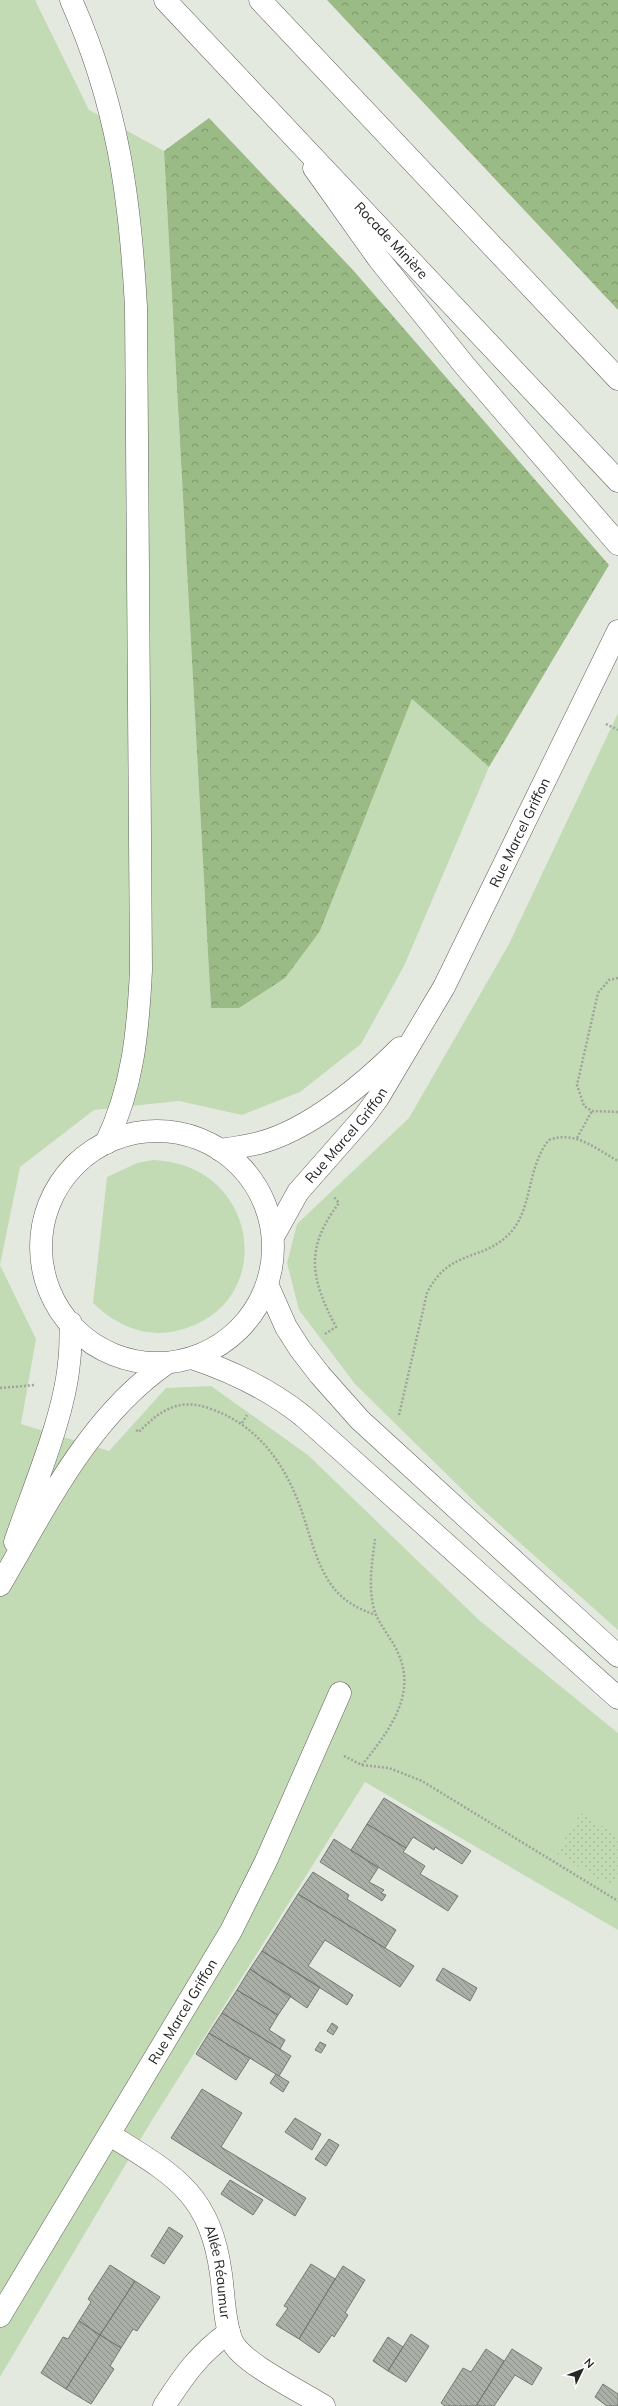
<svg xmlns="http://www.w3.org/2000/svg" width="618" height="2406" font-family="Mulish,sans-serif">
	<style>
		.green { fill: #c3dbb4 }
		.forest { fill: url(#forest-crowns) }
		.park { fill: url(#park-dots) }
		.building { fill: url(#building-back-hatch); stroke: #747971 }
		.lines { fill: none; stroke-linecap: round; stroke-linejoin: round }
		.minor-casing { stroke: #5e635c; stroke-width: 23 }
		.major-casing { stroke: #5e635c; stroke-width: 23 }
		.highway-casing { stroke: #5e635c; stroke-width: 23 }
		.path { stroke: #9fa39c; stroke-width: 2.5; stroke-dasharray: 2 2; stroke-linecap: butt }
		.minor { stroke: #fff; stroke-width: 22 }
		.major { stroke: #fff; stroke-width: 22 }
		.highway { stroke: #fff; stroke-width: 22 }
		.labels { text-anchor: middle; stroke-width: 3; stroke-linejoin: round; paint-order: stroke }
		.street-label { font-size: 14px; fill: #252724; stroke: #fff }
	</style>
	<defs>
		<pattern id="forest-crowns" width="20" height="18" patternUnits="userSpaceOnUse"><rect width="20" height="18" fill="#9bbb86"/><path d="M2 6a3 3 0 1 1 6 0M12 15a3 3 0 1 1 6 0" fill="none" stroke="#7e986d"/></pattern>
		<pattern id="park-dots" width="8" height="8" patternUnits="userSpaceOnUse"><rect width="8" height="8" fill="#c3dbb4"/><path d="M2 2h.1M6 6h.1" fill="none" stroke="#a7bc9b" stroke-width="1.8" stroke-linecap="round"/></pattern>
		<pattern id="building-back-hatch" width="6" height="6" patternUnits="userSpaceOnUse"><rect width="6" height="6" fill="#aab0a7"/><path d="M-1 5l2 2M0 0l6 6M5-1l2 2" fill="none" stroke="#8a8f88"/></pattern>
	</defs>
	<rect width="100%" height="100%" fill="#e4e9e0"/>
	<path class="green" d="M0 0H35L89 110 164 151 211 1008 320 931 412 699 489 767 404 966 361 1044 300 1092 242 1115 179 1101 94 1110 20 1167 0 1265 36 1339 21 1424 109 1451 166 1388 211 1386 308 1455 479 1620 618 1733V1930L365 1782 149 2125 0 2377Z
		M618 713V1630L482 1509 355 1384 299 1310 287 1263 297 1224 409 1118 509 944Z
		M153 1160C262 1164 279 1308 176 1331 144 1338 116 1325 93 1303L107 1177 137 1163Z"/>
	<path class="forest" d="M327 0H618V310Z
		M209 118 353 270 609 565 489 767 412 699 320 931 285 978 239 1008H211L164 151Z"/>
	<path class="park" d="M581 1813 618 1836V1873L610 1886 556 1853Z"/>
	<path class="building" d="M384 1798 471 1851 462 1864 435 1847 434 1850 413 1837 406 1848 367 1824Z
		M367 1824 406 1848 403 1852 425 1866 420 1874 458 1896 448 1911 351 1850Z
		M334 1839 378 1868 369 1882 384 1890 381 1893 386 1895 382 1901 320 1862Z
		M313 1872 349 1895 347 1899 396 1930 385 1948 298 1894Z
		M298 1894 414 1966 400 1987 325 1940 308 1966 353 1995 347 2005 262 1951Z
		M262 1951 320 1987 307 2008 250 1969Z
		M443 1968 477 1988 470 2001 436 1980Z
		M250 1969 291 1996 278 2015 237 1990Z
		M237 1990 278 2015 269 2030 285 2040 280 2049 222 2013Z
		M222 2013 291 2056 279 2076 209 2033Z
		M332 2023 338 2027 333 2035 327 2031Z
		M209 2033 250 2058 236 2080 196 2054Z
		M320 2042 326 2045 321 2053 315 2050Z
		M276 2074 289 2082 283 2092 270 2083Z
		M202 2089 242 2113 221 2147 306 2198 295 2216 171 2138Z
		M295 2118 321 2134 312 2150 285 2132Z
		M329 2139 339 2145 326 2166 315 2159Z
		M230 2180 263 2200 253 2215 221 2194Z
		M169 2227 183 2236 164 2264 151 2256Z
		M311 2264 335 2279 299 2339 276 2325 288 2308 284 2306Z
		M110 2265 135 2281 100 2335 79 2321 91 2302 88 2299Z
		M343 2266 365 2280 345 2313 348 2315 334 2337 332 2335 319 2353 299 2339Z
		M135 2281 160 2297 137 2331 133 2329 121 2348 100 2335Z
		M79 2321 100 2335 66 2389 41 2373 63 2337 68 2339Z
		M411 2334 429 2346 406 2382 388 2371Z
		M100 2335 121 2348 110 2366 114 2369 91 2404 66 2389Z
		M388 2337 403 2347 388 2371 373 2361Z
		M486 2349 504 2361 476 2406H445L441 2403 463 2368 471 2372Z
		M512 2349 542 2368 532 2385 515 2375 494 2406H476Z
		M603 2384 618 2394V2406H607L595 2397Z"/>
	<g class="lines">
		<defs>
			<g id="minor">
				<path d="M314 168 378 258 465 366 618 544"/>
				<path d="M220 1150C233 1148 247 1146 259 1143 309 1130 364 1084 400 1048"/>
				<path id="s1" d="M273 1237 298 1192 364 1117 378 1098 444 987 618 631"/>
				<path id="s2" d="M110 2135C174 2175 210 2193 221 2274 224 2294 224 2326 233 2343 244 2364 302 2392 324 2406"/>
				<path id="s3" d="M0 2316 231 1931 266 1861 340 1693"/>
				<path d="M164 2406C185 2374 198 2355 229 2332"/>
			</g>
			<path id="major" d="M41 1247a116 116 0 1 1 232 0a116 116 0 1 1-232 0Z
				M267 1284 286 1327 300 1349 320 1375 360 1420 618 1656
				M192 1358C234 1372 269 1389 303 1416L618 1698
				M15 1542C33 1489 64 1418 69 1363 71 1350 70 1337 71 1323
				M0 1585C47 1505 89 1417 167 1363"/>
			<g id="highway">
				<path d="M71 0C117 103 130 195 136 307L141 970C138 1032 133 1087 106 1143"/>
				<path id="s4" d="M165 0 618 481"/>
				<path d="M260 0 618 379"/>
			</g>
		</defs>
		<use href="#minor" class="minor-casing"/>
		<use href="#major" class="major-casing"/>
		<use href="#highway" class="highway-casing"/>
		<path class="path" d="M606 724 618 730
			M618 978 609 980 598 993 577 1085 584 1106 592 1111 618 1112
			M577 1138 592 1111
			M325 1334 336 1327C311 1279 304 1249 339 1203L334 1197
			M0 1388 35 1385
			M399 1415 427 1293C450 1247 483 1263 511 1232 533 1207 527 1166 549 1140 575 1130 596 1149 618 1161
			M242 1423 247 1415
			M136 1430 139 1432C160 1410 180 1397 211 1409 260 1426 287 1467 303 1515 311 1538 316 1562 330 1583 341 1600 358 1609 376 1615
			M344 1756 362 1765C385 1736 416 1698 400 1658 395 1643 383 1630 376 1615 367 1591 372 1564 375 1539
			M362 1765 389 1768 422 1781 618 1901"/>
		<use href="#minor" class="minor"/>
		<use href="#major" class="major"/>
		<use href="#highway" class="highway"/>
	</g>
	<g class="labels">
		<g class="street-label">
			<text dy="5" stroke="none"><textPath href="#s4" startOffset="330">Rocade Minière</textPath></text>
			<text dy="5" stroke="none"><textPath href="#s1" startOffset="476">Rue Marcel Griffon</textPath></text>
			<text dy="5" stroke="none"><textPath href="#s1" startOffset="126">Rue Marcel Griffon</textPath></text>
			<text dy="5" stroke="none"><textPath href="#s3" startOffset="355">Rue Marcel Griffon</textPath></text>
			<text dy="5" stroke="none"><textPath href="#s2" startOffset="184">Allée Réaumur</textPath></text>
		</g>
	</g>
	<g transform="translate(582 2370) rotate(47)" stroke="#ffffff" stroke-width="3" paint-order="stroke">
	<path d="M0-3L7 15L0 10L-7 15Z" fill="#252724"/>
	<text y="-6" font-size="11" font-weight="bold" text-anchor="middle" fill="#252724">N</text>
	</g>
</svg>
